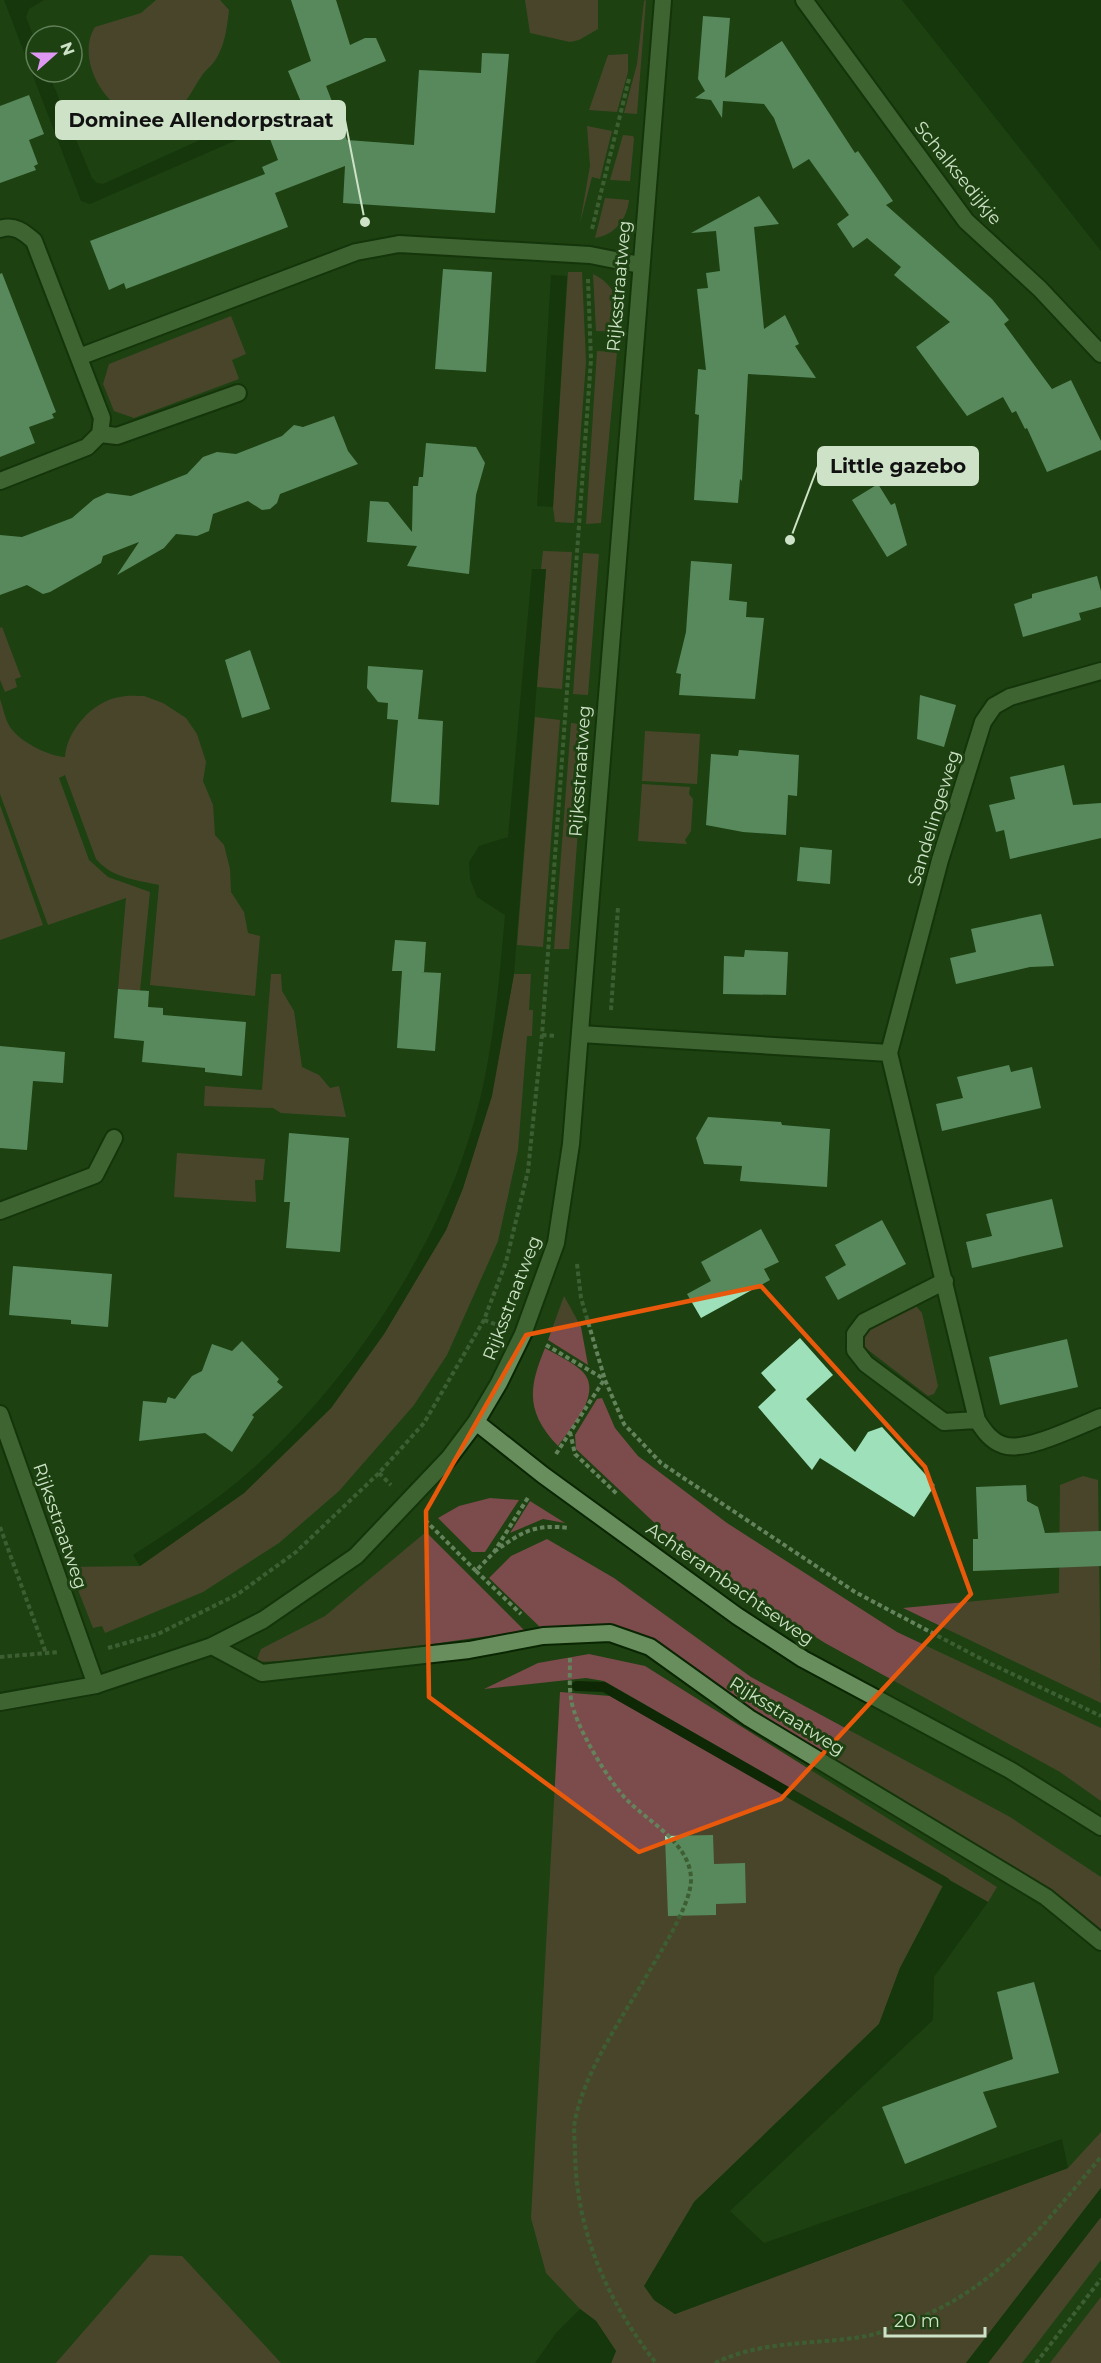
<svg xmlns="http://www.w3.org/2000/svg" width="1101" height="2363" font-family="Montserrat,sans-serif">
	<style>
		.green { fill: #7c4b4c }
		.water { fill: #0e2806 }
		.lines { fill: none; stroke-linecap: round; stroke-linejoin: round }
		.stream { stroke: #0e2806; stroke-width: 10 }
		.building { fill: #9ee0ba }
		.service-casing { stroke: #0a2502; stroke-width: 20 }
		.minor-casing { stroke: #0a2502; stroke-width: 20 }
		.tertiary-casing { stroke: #0a2502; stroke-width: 20 }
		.path { stroke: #64825b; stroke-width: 4; stroke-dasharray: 4.5 3; stroke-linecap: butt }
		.service { stroke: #678e5c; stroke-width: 16 }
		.minor { stroke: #678e5c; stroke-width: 16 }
		.tertiary { stroke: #678e5c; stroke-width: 16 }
		.marked { fill: none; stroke: #e8590c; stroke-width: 4.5; stroke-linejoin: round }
		.labels { text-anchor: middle; stroke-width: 6; stroke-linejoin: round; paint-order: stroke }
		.street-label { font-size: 18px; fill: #cde2c7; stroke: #1d4111 }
		.leader { fill: none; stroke: #cde2c7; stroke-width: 2 }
		.callout-dot { fill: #cde2c7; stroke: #1d4111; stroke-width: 2 }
		.callout { fill: #cde2c7; stroke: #cde2c7; stroke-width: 2 }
		.callout-label { font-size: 20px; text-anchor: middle; font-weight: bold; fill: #111 }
	</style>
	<rect width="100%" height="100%" fill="#1d4111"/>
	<path class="green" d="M156 0H220L229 10C227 27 225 45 216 59 212 66 205 70 201 77 193 88 188 102 176 110 128 145 69 69 95 27L141 13Z
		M525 0H598V29L579 40 570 42 530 33Z
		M646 0 637 114 624 113 637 64 644 1Z
		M628 54V72L617 112 589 110 608 55Z
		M587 126 612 131 600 179 592 177 580 223 590 166Z
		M623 135 633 136 634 139 630 181 610 180Z
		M605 198 629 200C627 219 615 235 595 238Z
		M568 272H582L586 362 574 523 555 522 553 507Z
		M593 274C619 287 619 305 617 332L596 331Z
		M231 316 246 354 232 360 239 379 134 418 114 411 103 384 109 364Z
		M597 351 617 352 601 523 586 524Z
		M543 551 572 552 562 689 537 687 546 569H541Z
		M583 553 599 554 588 695 573 694Z
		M2 627 21 677 15 679 17 687 5 692 0 680V628Z
		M144 696 163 703 186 718 197 734 206 762 203 781 213 805 215 835 224 845 230 869 231 892 244 912 248 933 260 936 255 996 150 985 159 885C136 880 112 878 96 859L65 775 59 778 89 860 108 877 150 892 140 991 118 989 126 898 48 925 0 794V699C3 708 5 719 10 727 20 742 48 756 65 757 67 730 93 701 120 697 128 695 137 696 144 696Z
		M535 717 560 720 543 947 517 945Z
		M571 723 586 725 569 949H554Z
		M645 731 700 734 697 784 642 781Z
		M642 784 690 787 689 794 693 799 691 831 685 840 687 844 638 841Z
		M0 805 43 925 0 940Z
		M271 974H281L282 991 294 1011 302 1067 319 1075 330 1088 339 1086 346 1117 281 1113 273 1108 204 1106 205 1086 262 1090Z
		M514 974H531L529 1010H533L532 1036H527L518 1150 498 1241 447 1355 414 1405 339 1491 279 1543 203 1592 105 1633 102 1626 93 1628 69 1567 140 1566 244 1493 331 1408 384 1334 446 1230 463 1188 491 1096Z
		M177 1153 265 1159 263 1180H255L256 1202 174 1197Z
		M564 1296 581 1327 588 1365 548 1340Z
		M911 1305 916 1306 922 1313 938 1386 934 1394 928 1396 863 1346C864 1322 893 1315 911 1305Z
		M545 1348C557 1355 572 1362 582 1371 604 1393 571 1427 558 1446 526 1412 528 1389 545 1348Z
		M602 1398 615 1428 638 1456 727 1523 897 1632 1101 1728V1801L1060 1772 825 1643 752 1597 661 1529 576 1449 575 1435 597 1399Z
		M1083 1476 1098 1480 1101 1703 903 1608 1059 1593 1060 1485Z
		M490 1498 519 1500 485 1552H472L438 1518 459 1506Z
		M530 1501 565 1523 543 1519 510 1533Z
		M426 1532 525 1631 326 1659 256 1662 261 1649 325 1616Z
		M547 1539 614 1578 751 1677 1010 1817 1101 1877V1933L1064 1900 801 1745 620 1630 541 1628 489 1578 511 1556Z
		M589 1654 645 1666 997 1887 988 1902 604 1681 586 1678 484 1689 538 1663Z
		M560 1692 610 1696 943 1885 900 1968 879 2024 694 2202 654 2300 675 2314 1068 2168 1101 2132V2188L966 2363H611L616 2351 596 2321 580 2309 546 2273 531 2218Z
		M1101 2217V2260L1022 2363H988Z
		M150 2255 182 2256 281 2363H56Z
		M1101 2297V2363H1050Z"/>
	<path class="water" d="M4 0H44L29 9 26 17 36 43V72H48L92 178 97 183 103 184 235 124 239 129V139L90 204 81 201Z
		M902 0H1101V251Z
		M551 275 567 276 553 507 537 506Z
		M532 569H546L514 974 492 1096 463 1188 446 1230 384 1334 331 1408 244 1493 140 1566 133 1555C176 1527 220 1499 258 1464 362 1367 453 1226 483 1086 495 1030 500 972 505 915L477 897 470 879 469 862 479 846 508 837Z
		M947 1879 988 1902 934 1977 933 2020 730 2211 764 2243 1062 2139 1068 2168 675 2314 654 2300 644 2286 694 2202 879 2024 900 1968Z
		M1101 2188V2217L988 2363H966Z
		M580 2309 596 2321 616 2351 611 2363H535L556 2333Z"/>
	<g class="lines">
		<path class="stream" d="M577 1686 604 1687 945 1882"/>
	</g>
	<path class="building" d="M291 0H336L350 45 365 38H376L386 61 326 86 347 140 414 145 419 70 481 73 482 53 509 54 495 213 343 203 345 166 275 193 288 227 126 289 124 283 109 290 90 241 265 174 262 167 278 160 267 131 307 116 288 71 311 61Z
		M703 16 730 18 725 78 782 41 855 153 858 151 893 201 886 205 992 299 1009 320 1004 324 1052 389 1071 380 1101 441V450L1047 472 1027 428 1025 429 1016 411 1012 413 1003 397 967 416 916 347 950 322 894 275 901 267 867 238 853 248 837 224 849 215 809 159 793 169 774 118 764 104 723 101 722 118 711 100 695 98 705 91 698 79Z
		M29 95 44 134 29 140 38 164 34 166 36 170 0 183V106Z
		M759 196 779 224 754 227 764 329 785 315 799 344 795 346 816 378 748 374 742 481 740 479 738 503 694 500 699 415 695 414 698 369 706 370 697 289 708 288 706 273 720 271 716 231 691 233Z
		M443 269 492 272 486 372 435 369Z
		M2 273 56 412 52 414 54 418 29 427 35 443 0 457V274Z
		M334 416 348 451 358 464 280 494 277 503 270 509 262 510 248 501 213 514 209 531 197 536 176 534 164 548 117 575 139 542 103 556 101 563 50 592 43 594 27 585 0 595V535L22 537 72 518 94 499 107 493 131 496 187 474 203 457 217 452 236 454 282 436 294 425 303 427Z
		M426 443 476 447 485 463 476 495 469 574 407 566 417 546 367 542 370 501 388 502 412 532 413 486H418L419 477H423Z
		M878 484 891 505 895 503 907 545 887 557 852 500Z
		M691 561 732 564 729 600 747 602 746 617 764 618 755 699 679 695 681 674 676 673 686 632Z
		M1097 576 1101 591V607L1079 613 1081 620 1023 637 1014 604 1032 598V594Z
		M250 650 270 709 242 718 225 660Z
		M368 666 423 670 418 719 443 721 439 805 391 802 398 720 387 719 388 703 378 702 367 688Z
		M920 695 956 705 944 747 917 739Z
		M739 750 799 755 797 796 788 795 786 835 743 832 706 825 711 754 738 756Z
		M1064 765 1073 805 1101 803V838L1010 859 1004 830 996 832 989 805 1015 799 1010 777Z
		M800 847 832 850 830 884 797 881Z
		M1041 914 1054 966 1030 967 956 984 950 958 976 952 971 929Z
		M395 940 426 942 424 972H420L441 973 435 1051 397 1048 402 971H392Z
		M745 950 788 952 786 995 723 994 724 956 744 957Z
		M118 989 149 991 148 1007 163 1008V1015L246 1022 242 1076 205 1072V1068L142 1062 144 1041 114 1038Z
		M0 1046 65 1052 63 1083 33 1081 27 1150 0 1148Z
		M1009 1065 1011 1072 1032 1067 1041 1108 942 1131 936 1104 963 1098 957 1077Z
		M708 1117 781 1122 782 1125 830 1129 827 1187 740 1181 742 1166 704 1164 696 1138Z
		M289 1133 349 1138 340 1252 286 1248 290 1202H284Z
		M1052 1199 1063 1247 972 1268 966 1242 992 1236 986 1214Z
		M882 1220 906 1264 838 1300 825 1277 846 1265 835 1245Z
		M761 1229 779 1262 764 1269 770 1280 701 1318 687 1294 711 1281 701 1262Z
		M13 1266 112 1274 108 1327 71 1324V1320L9 1315Z
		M800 1338 833 1375 806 1399 855 1452 868 1432 882 1427 935 1485 914 1517 820 1458 812 1470 758 1407 776 1390 761 1373Z
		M1067 1339 1078 1387 1000 1405 989 1357Z
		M242 1341 279 1379 277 1382 283 1387 252 1415 254 1417 232 1452 205 1433 139 1441 143 1401 166 1403 168 1397 175 1399 192 1376 202 1371 212 1344 232 1351Z
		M1026 1485 1027 1501 1038 1507 1045 1533 1101 1531V1566L973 1571V1539H978L976 1487Z
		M713 1835 714 1864 745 1863 746 1903 716 1904V1915L668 1916 665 1836Z
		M1034 1982 1059 2073 983 2092 997 2127 905 2164 882 2107 1013 2059 997 1992Z"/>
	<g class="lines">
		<defs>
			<path id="service" d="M100 434 117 436 238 393"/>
			<path id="minor" d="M804 0 966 221 1040 289 1101 354
				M0 229C14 224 24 232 34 241L102 418 100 434 87 447 0 481
				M79 357 356 252 399 244 590 255 640 265
				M1101 671 1010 697 994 706 983 722 940 860 889 1053 977 1420C984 1431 991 1441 1003 1445 1025 1453 1078 1426 1101 1417
				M580 1034 889 1053
				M0 1211 95 1175 114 1138
				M945 1281 864 1322 855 1334V1350L866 1364 944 1422 977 1420
				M0 1414 96 1685
				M212 1646 262 1673 469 1650 543 1636 610 1633 650 1647 749 1718 1046 1897 1101 1942"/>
			<path id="tertiary" d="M476 1422 543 1475 737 1616 803 1659 1010 1770 1101 1827
				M0 1702 96 1685 212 1646 263 1620 356 1556 449 1458 476 1422 499 1383 523 1334 556 1243 571 1144 663 0"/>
		</defs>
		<use href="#service" class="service-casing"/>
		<use href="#minor" class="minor-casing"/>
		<use href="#tertiary" class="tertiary-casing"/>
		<path class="path" d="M592 229 629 79
			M611 1010 618 907
			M542 1035 556 1036
			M577 1264 581 1298 605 1380 624 1424 661 1463 855 1592 987 1662 1101 1716
			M484 1320 500 1326
			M546 1345 604 1379
			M570 1432 575 1454 617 1494
			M556 1454 604 1380
			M379 1473 391 1485
			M425 1520 476 1571 494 1552 529 1496
			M0 1527 46 1653
			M494 1552C523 1531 534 1524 570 1528
			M476 1571 521 1614
			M108 1648 158 1634 238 1594 296 1552 379 1473 424 1423 484 1320 506 1262 528 1171 542 1035 591 360 588 279
			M0 1657 59 1652
			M570 1658C570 1672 569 1686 571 1699 575 1726 609 1782 628 1801 650 1823 691 1844 691 1880 691 1906 656 1959 643 1982 617 2026 586 2070 575 2120 573 2130 575 2142 575 2152 576 2231 607 2301 656 2363
			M715 2363C762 2340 815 2345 867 2336 877 2334 887 2330 897 2326 992 2295 1039 2230 1101 2157
			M1036 2363 1101 2279"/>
		<use href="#service" class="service"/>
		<use href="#minor" class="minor"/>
		<use href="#tertiary" class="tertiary"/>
	</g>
	<path d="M0 0H1101V2363H0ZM761 1286 925 1467 971 1594 781 1799 639 1852 429 1697 426 1511 526 1335Z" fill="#1d4111" fill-opacity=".55" fill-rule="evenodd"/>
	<path class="marked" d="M761 1286 925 1467 971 1594 781 1799 639 1852 429 1697 426 1511 526 1335Z"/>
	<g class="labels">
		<g class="street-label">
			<text transform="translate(958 173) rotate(51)" y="6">Schalksedijkje</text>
			<text transform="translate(619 286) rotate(-85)" y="6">Rijksstraatweg</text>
			<text transform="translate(580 771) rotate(-86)" y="6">Rijksstraatweg</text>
			<text transform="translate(934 818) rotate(-73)" y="6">Sandelingeweg</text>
			<text transform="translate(512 1298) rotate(-69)" y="6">Rijksstraatweg</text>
			<text transform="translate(60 1526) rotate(71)" y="6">Rijksstraatweg</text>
			<text transform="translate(730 1584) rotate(35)" y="6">Achterambachtseweg</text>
			<text transform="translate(787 1716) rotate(32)" y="6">Rijksstraatweg</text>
		</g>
	</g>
	<path class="leader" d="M365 222L345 120M790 540L818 466"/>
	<g class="callout-dot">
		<circle cx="365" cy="222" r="6"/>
		<circle cx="790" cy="540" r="6"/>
	</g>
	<g class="callout">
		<rect x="56" y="101" width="289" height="38" rx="6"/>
		<rect x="818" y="447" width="160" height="38" rx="6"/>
	</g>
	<g class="callout-label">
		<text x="201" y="127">Dominee Allendorpstraat</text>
		<text x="898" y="473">Little gazebo</text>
	</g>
	<g transform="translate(54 54) rotate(69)"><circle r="28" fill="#1d4111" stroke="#63815a" stroke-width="1.5"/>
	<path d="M0-4.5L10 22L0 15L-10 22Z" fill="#df98f2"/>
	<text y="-9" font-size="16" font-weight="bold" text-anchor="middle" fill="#cde2c7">N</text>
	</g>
	<path d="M885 2327v9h100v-9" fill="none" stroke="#cde2c7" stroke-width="3"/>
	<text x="894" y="2327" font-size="18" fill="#cde2c7" stroke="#1d4111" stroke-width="4.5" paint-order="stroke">20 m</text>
</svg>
